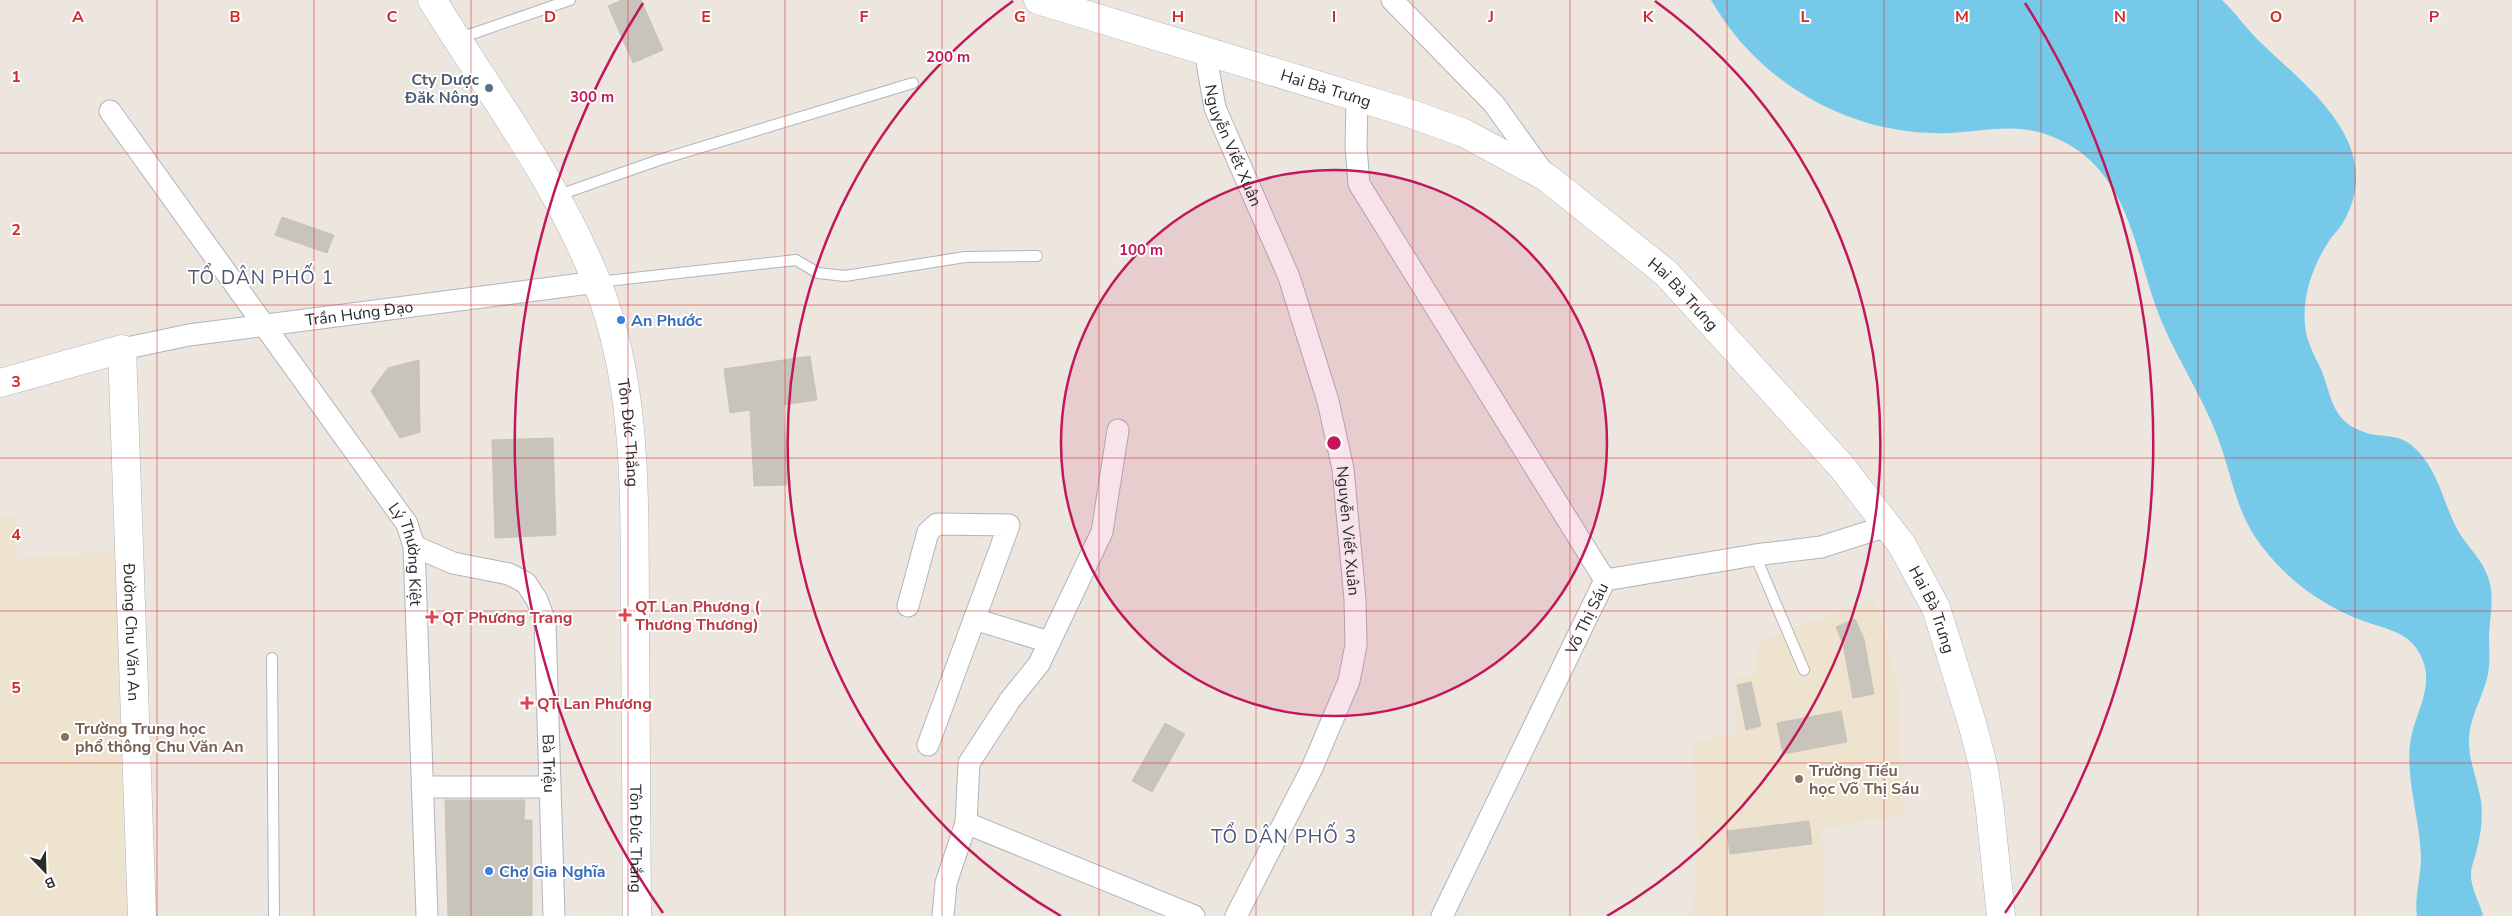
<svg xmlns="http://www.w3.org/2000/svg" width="2512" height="916" font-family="'Nunito Sans',sans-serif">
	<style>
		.education { fill: #ede3ce }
		.water { fill: #76c9e9 }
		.building { fill: #c8c4bc; stroke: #c8c2b8 }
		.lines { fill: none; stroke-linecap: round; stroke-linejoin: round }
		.lane-casing { stroke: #b1b4be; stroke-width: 12 }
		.street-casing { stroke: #b1b4be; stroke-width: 23 }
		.secondary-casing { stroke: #b1b4be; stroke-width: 29 }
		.lane { stroke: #fff; stroke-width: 10 }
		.street { stroke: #fff; stroke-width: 21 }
		.secondary { stroke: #fff; stroke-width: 28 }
		.grid { fill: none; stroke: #d62828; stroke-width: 1; stroke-opacity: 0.55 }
		.ring { fill: none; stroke: #c2185b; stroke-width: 2.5 }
		.service-dot { fill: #5c6f8a; stroke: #fff; stroke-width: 2 }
		.shop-dot { fill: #3f7fe0; stroke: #fff; stroke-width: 2 }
		.health-dot { fill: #e0444e; stroke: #fff; stroke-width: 2 }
		.education-dot { fill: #8d6e63; stroke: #fff; stroke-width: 2 }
		.labels { text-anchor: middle; stroke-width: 4; stroke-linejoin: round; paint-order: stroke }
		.service-label { font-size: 16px; font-weight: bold; fill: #4e5e75; stroke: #fff; text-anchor: end }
		.street-label { font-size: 16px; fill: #2b2b2b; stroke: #fff }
		.shop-label { font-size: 16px; font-weight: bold; fill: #366cbe; stroke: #fff; text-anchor: start }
		.health-label { font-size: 16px; font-weight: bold; fill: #be3a42; stroke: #fff; text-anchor: start }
		.education-label { font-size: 16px; font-weight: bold; fill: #785e54; stroke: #fff; text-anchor: start }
		.quarter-label { font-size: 19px; letter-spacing: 1px; fill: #4d557a; stroke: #fff }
		.grid-label { font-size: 16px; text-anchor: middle; font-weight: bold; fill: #d62828; stroke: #fff; stroke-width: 4; stroke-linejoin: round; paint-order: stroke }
		.centre { fill: #c2185b; stroke: #fff; stroke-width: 2.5 }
		.ring-label { font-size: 15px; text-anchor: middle; font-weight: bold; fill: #c2185b; stroke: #fff; stroke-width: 4; stroke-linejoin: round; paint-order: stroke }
	</style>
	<rect width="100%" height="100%" fill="#ece6de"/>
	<path class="education" d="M15 514V559L119 551 142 916H0V518Z
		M1876 598 1898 686 1904 815 1822 828 1824 916H1693L1698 838 1693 742 1735 734V677L1755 674 1760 640Z"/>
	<path class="water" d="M1711 0H2222C2235 12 2245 27 2258 40 2305 86 2387 143 2344 221 2340 228 2335 233 2331 238 2311 267 2298 306 2308 340 2311 350 2316 359 2321 369 2332 396 2331 421 2364 432 2379 438 2395 433 2410 444 2437 465 2442 499 2456 527 2465 545 2481 557 2488 577 2495 597 2490 614 2489 635 2489 651 2491 667 2486 682 2480 702 2470 718 2469 738 2468 761 2478 780 2481 801 2483 817 2481 834 2477 849 2475 858 2471 866 2471 875 2471 890 2480 902 2483 916H2417C2414 898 2421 877 2421 857 2420 819 2406 782 2410 744 2413 716 2434 690 2423 661 2414 636 2395 631 2372 624 2357 619 2343 613 2329 605 2304 591 2282 572 2264 549 2234 512 2233 475 2216 433 2201 394 2177 359 2161 320 2135 257 2132 179 2066 143 2023 120 1993 131 1949 133 1852 137 1759 84 1711 0Z"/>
	<path class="building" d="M622 0H641L663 50 633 63 608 6Z
		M282 217 334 235 327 253 275 235Z
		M810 356 817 400 783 405 787 485 754 486 750 410 730 413 724 369Z
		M419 360 420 432 400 438 371 391 388 368Z
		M553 438 556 535 495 538 492 440Z
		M1855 619 1864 639 1874 694 1853 698 1843 644 1836 627Z
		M1751 682 1761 726 1746 730 1737 685Z
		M1841 711 1847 742 1783 754 1777 723Z
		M1165 723 1185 734 1152 792 1132 781Z
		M445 800H525L524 820H532V916H448Z
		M1809 821 1812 844 1730 854 1727 831Z"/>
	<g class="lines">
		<defs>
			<path id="lane" d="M460 38 570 0
				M556 196 659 160 913 83
				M598 282 796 260 818 273 845 276 965 257 1037 256
				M1755 555 1804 670
				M272 658 274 916"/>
			<g id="street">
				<path d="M1392 0 1494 104 1545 175"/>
				<path id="s1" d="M1205 51 1215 108 1289 277 1328 401 1343 469 1355 599 1356 645 1349 681 1312 768 1236 916"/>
				<path d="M1357 98 1356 147 1359 184 1605 580"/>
				<path id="s2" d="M110 111 407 524 414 546 427 916"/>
				<path id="s3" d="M122 349 189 335 597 282"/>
				<path id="s4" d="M414 546 453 563 509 574 526 583 537 600 545 622 554 916"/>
				<path d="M908 606 928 532 937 524 1009 525 928 745"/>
				<path d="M974 619 1049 642"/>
				<path d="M422 787H550"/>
				<path d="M966 823 1194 916"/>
				<path d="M943 916 946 883 966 823 969 763 1010 700 1039 664 1102 532 1118 430"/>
				<path id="s5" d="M1442 916 1605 580 1755 555 1821 547 1887 526"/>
			</g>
			<g id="secondary">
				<path id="s6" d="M432 0C489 91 556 180 596 280 639 386 634 503 635 615 636 715 636 816 637 916"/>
				<path id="s7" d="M1038 0 1412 114 1464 133 1546 177 1666 273 1842 467 1902 545 1936 608 1972 723 1984 769 1990 810 2001 916"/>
				<path id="s8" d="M0 383 122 349 142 916"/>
			</g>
		</defs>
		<use href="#lane" class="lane-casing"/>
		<use href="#street" class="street-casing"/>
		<use href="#secondary" class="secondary-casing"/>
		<use href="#lane" class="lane"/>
		<use href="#street" class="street"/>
		<use href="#secondary" class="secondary"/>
	</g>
	<path class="grid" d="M157 0V916M314 0V916M471 0V916M628 0V916M785 0V916M942 0V916M1099 0V916M1256 0V916M1413 0V916M1570 0V916M1727 0V916M1884 0V916M2041 0V916M2198 0V916M2355 0V916M0 153H2512M0 305H2512M0 458H2512M0 611H2512M0 763H2512"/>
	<circle cx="1334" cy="443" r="273" fill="#c2185b" fill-opacity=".12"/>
	<g class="ring">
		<circle cx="1334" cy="443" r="273"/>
		<path d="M1061 916A546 546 0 0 1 1013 1M1655 1A546 546 0 0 1 1607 916"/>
		<path d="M663 913A819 819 0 0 1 643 3M2025 3A819 819 0 0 1 2005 913"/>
	</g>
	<circle class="service-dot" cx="489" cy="88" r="5"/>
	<g class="shop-dot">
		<circle cx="621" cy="320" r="5"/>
		<circle cx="489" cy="871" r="5"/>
	</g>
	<g class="health-dot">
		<path d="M622.5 607.5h5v5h5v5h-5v5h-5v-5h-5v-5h5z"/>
		<path d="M429.5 609.5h5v5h5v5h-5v5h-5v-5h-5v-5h5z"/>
		<path d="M524.5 695.5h5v5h5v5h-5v5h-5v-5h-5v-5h5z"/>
	</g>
	<g class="education-dot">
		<circle cx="65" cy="737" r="5"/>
		<circle cx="1799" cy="779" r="5"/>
	</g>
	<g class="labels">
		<g class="service-label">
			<text x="479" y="85">Cty Dược<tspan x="479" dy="18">Đăk Nông</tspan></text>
		</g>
		<g class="street-label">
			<text dy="6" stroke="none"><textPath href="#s7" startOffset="301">Hai Bà Trưng</textPath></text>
			<text dy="6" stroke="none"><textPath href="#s1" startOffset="99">Nguyễn Viết Xuân</textPath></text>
			<text dy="6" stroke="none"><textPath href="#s7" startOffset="720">Hai Bà Trưng</textPath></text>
			<text dy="6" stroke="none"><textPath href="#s3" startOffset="240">Trần Hưng Đạo</textPath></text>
			<text dy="6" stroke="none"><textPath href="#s6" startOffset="482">Tôn Đức Thắng</textPath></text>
			<text dy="6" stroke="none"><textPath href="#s1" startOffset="504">Nguyễn Viết Xuân</textPath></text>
			<text dy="6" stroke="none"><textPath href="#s2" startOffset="538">Lý Thường Kiệt</textPath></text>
			<text dy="6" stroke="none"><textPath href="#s7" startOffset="1125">Hai Bà Trưng</textPath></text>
			<text dy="6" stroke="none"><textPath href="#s5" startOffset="331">Võ Thị Sáu</textPath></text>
			<text dy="6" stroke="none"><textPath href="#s8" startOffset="410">Đường Chu Văn An</textPath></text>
			<text dy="6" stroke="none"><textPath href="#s4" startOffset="304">Bà Triệu</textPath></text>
			<text dy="6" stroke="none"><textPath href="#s6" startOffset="888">Tôn Đức Thắng</textPath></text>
		</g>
		<g class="shop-label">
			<text x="631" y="326">An Phước</text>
			<text x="499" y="877">Chợ Gia Nghĩa</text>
		</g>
		<g class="health-label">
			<text x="635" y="612">QT Lan Phương (<tspan x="635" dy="18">Thương Thương)</tspan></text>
			<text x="442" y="623">QT Phương Trang</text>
			<text x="537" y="709">QT Lan Phương</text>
		</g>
		<g class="education-label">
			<text x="75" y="734">Trường Trung học<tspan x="75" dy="18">phổ thông Chu Văn An</tspan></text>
			<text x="1809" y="776">Trường Tiểu<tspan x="1809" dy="18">học Võ Thị Sáu</tspan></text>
		</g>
		<g class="quarter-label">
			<text x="261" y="284">TỔ DÂN PHỐ 1</text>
			<text x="1284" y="843">TỔ DÂN PHỐ 3</text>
		</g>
	</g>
	<g class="grid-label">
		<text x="78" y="22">A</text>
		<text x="235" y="22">B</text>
		<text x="392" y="22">C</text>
		<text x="550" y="22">D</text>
		<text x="706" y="22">E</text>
		<text x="864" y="22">F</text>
		<text x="1020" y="22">G</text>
		<text x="1178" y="22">H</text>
		<text x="1334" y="22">I</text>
		<text x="1491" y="22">J</text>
		<text x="1648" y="22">K</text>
		<text x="1805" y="22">L</text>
		<text x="1962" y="22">M</text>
		<text x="2120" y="22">N</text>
		<text x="2276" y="22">O</text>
		<text x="2434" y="22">P</text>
		<text x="16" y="82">1</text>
		<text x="16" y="235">2</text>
		<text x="16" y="387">3</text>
		<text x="16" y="540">4</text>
		<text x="16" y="693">5</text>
	</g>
	<circle cx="1334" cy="443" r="8" class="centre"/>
	<g class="ring-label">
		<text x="948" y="62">200 m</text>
		<text x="592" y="102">300 m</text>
		<text x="1141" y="255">100 m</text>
	</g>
	<g transform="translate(45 871) rotate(157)" stroke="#ffffff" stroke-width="4" paint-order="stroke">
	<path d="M0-4L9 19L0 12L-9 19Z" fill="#2b2b2b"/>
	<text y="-8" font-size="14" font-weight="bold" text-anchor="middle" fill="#2b2b2b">B</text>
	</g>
</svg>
